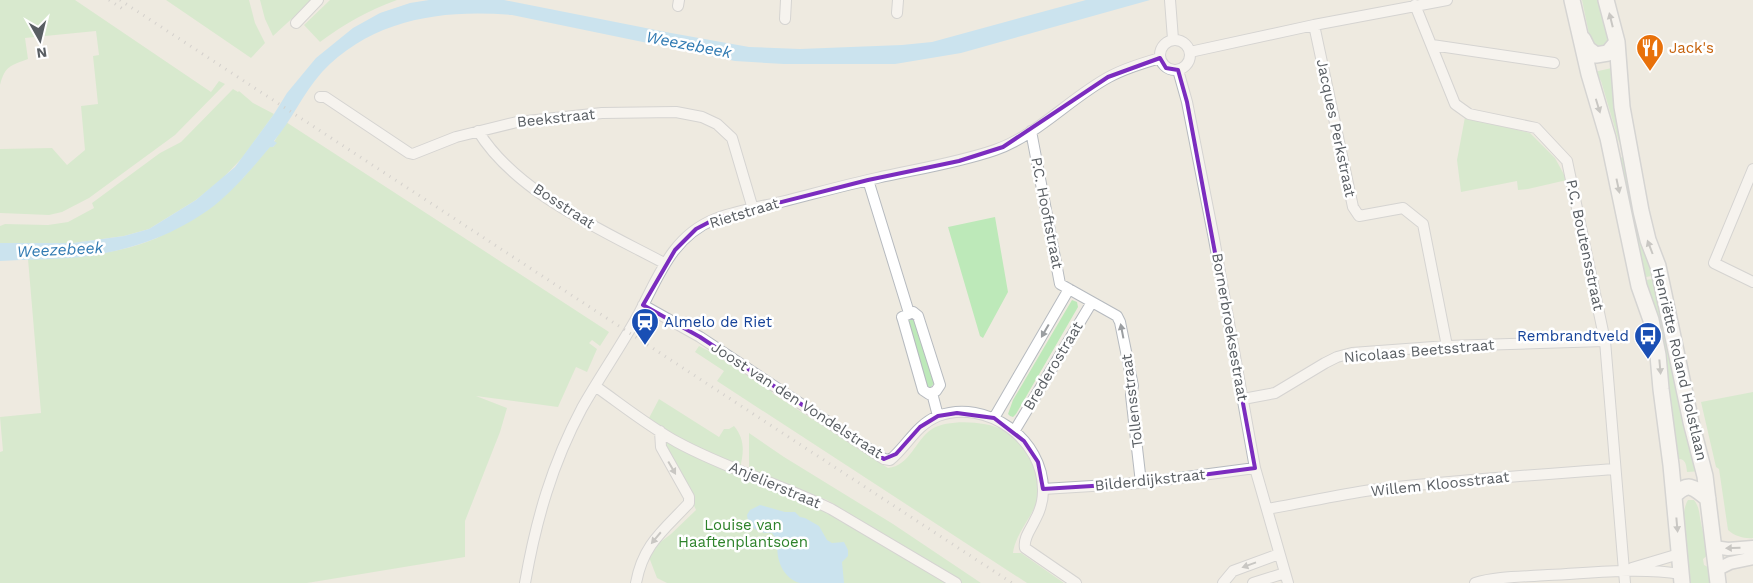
<svg xmlns="http://www.w3.org/2000/svg" width="1753" height="583" font-family="'Work Sans',sans-serif">
	<style>
		.green { fill: #bde9b9 }
		.water { fill: #9fdcff }
		.lines { fill: none; stroke-linecap: round; stroke-linejoin: round }
		.minor-casing { stroke: #b6babf; stroke-width: 12 }
		.tertiary-casing { stroke: #b6babf; stroke-width: 15 }
		.secondary-casing { stroke: #b6bbc1; stroke-width: 18 }
		.minor { stroke: #fff; stroke-width: 10 }
		.tertiary { stroke: #fff; stroke-width: 12 }
		.secondary { stroke: #fff; stroke-width: 15 }
		.rail { stroke: #b3b4b4; stroke-width: 3; stroke-dasharray: 1 6; stroke-linecap: butt }
		.oneway { fill: #9b9ea1 }
		.marked { fill: none; stroke: #7b2cbf; stroke-width: 4; stroke-linejoin: round }
		.labels { text-anchor: middle; stroke-width: 5; stroke-linejoin: round; paint-order: stroke }
		.food-label { font-size: 15px; fill: #c56008; stroke: #fff; text-anchor: start }
		.street-label { font-size: 15px; fill: #595e63; stroke: #fff }
		.transit-label { font-size: 15px; fill: #164399; stroke: #fff; text-anchor: start }
		.park-label { font-size: 15px; fill: #2d822a; stroke: #fff }
		.water-label { font-size: 16px; font-style: italic; fill: #307ab2; stroke: #fff }
	</style>
	<rect width="100%" height="100%" fill="#eeeae0"/>
	<path class="green" d="M0 0H75L211 92 219 81 225 84 175 135 89 198 62 212 49 215 0 213V149L52 148 67 165 85 150 81 106 98 104 93 56 99 55 96 31 25 38 28 59C10 66 5 66 0 85Z
		M166 0H249L255 23 265 43 251 58Z
		M260 0H312L273 36 265 19Z
		M330 0H397C369 10 344 24 320 42L304 25Z
		M1582 0H1603L1612 39 1602 49 1591 44Z
		M1616 67 1623 143 1619 142 1601 81 1594 72Z
		M233 89 238 92 239 91 253 103 274 114 243 157 221 180 196 200 149 229 124 236 73 243H0V226L5 224 48 225 68 222 94 208 92 203 160 153 181 142Z
		M1465 117 1530 133 1555 158 1567 180 1528 189 1518 190 1517 181 1461 192 1457 160Z
		M286 122 609 332 600 346 592 340 589 343 597 349 587 372 576 367 558 407 476 396 507 408 500 432 465 521V557L307 583H0V452L3 451 0 417 41 413 28 259C72 258 116 255 157 238L243 178 270 146 273 147 276 143 274 142Z
		M1616 156 1628 159 1657 275 1641 278Z
		M995 217 1008 292 983 338 980 336 948 227Z
		M1657 278 1702 471 1687 472C1686 462 1685 458 1674 459L1641 281Z
		M1072 300 1077 302 1078 307 1016 414 1013 417 1010 416 1008 414 1013 400Z
		M911 318 916 319 935 382 930 388 924 385 907 323Z
		M699 346 709 351 772 391V393L888 468C910 466 915 440 932 429 948 419 986 421 1003 430 1023 441 1042 474 1038 498 1034 515 1015 534 1013 553H1021L1064 583H1027L717 381 724 371 695 352Z
		M1753 392V538C1745 539 1734 536 1728 530L1719 469 1716 467 1701 402Z
		M659 399 719 437 724 429H729L734 426C745 439 744 452 740 468L675 437 649 418Z
		M749 433 784 457 893 524 981 583H961L827 500 772 481 749 470Z
		M662 436 812 503 951 583H667L657 578 647 552 671 534 696 510Z
		M1688 500H1694C1700 508 1699 514 1701 523 1703 534 1707 543 1709 554L1703 559 1704 565 1710 568 1711 583H1691C1685 567 1678 515 1688 500Z"/>
	<path class="water" d="M429 0H504L671 33 749 47 800 49 902 45 932 42 1086 0H1150L961 53 895 64H784L735 61 512 15C442 9 372 19 322 72 303 93 292 120 274 141L277 143 273 147H270C254 166 236 188 215 205 176 235 129 251 81 257 54 260 27 259 0 261V243H73L124 236 149 229 196 200 235 167 274 114 287 93 316 58 353 28 380 13 410 3Z
		M760 505 785 512H795L800 517 805 518 819 526 827 540 832 543 844 542 848 550V556L842 562 844 583C833 583 809 583 800 583 782 578 775 557 778 541L772 533C760 534 748 528 747 515L750 510Z"/>
	<g class="lines">
		<defs>
			<path id="minor" d="M1170 0 1173 39
				M1415 5 1455 104 1469 114 1536 128 1567 161 1605 341 1625 583
				M678 6 679 0
				M897 13 898 0
				M785 19 786 0
				M296 23 318 0
				M1314 25 1353 207 1359 216 1403 208 1423 224 1447 346
				M1160 55a15 15 0 1 1 30 0a15 15 0 1 1-30 0Z
				M1432 45 1554 63
				M1190 52 1314 25 1447 0
				M1178 70 1187 102 1214 239 1255 468 1288 583
				M320 97H325L409 153 413 154 456 137 517 122 602 113 676 112 702 117 717 124 732 138 753 209
				M478 131C516 193 602 230 664 263
				M1031 131 1060 284 1117 316 1120 322 1133 386 1131 395 1141 483
				M1753 169 1714 263 1753 282
				M868 180 909 313
				M643 305 700 337 884 459 890 460C907 446 916 425 938 416 986 398 1044 439 1043 491 1043 501 1040 511 1035 520 1031 529 1023 538 1025 548L1076 583
				M913 312 918 316 940 385 936 391 929 394 923 390 903 320 902 317Z
				M595 386C622 405 648 426 677 442 726 469 781 484 831 509L956 583
				M932 393 938 416
				M1243 399 1275 393 1325 363 1337 357 1352 353 1447 346 1605 341
				M994 418 1069 289
				M1015 430 1092 302
				M1043 489 1141 483 1255 468
				M1267 509C1302 503 1337 495 1372 490 1453 480 1534 475 1615 469
				M1632 568 1679 554
				M525 583C536 520 552 464 582 408 599 378 619 349 636 319 657 281 670 237 715 219 736 211 759 207 781 202 813 194 845 185 877 178 917 169 957 163 995 150 1038 135 1070 98 1109 77 1125 68 1143 63 1160 58
				M636 583C643 544 664 530 689 503V497L661 447 660 431
				M1223 583 1233 571 1279 554
				M1253 583 1285 573
				M1475 583C1498 576 1524 577 1548 575 1592 573 1638 567 1681 574"/>
			<path id="tertiary" d="M1714 547 1728 549 1753 547
				M1716 570 1730 563 1753 558"/>
			<path id="secondary" d="M1572 0 1589 74 1608 138 1639 286 1651 320 1658 355 1661 389 1671 465 1682 583
				M1606 0 1617 42 1622 107 1641 211 1648 240 1658 266 1691 422 1705 476 1718 583
				M1583 39 1588 49 1596 55 1608 53 1617 42
				M1674 496C1688 481 1694 487 1708 499"/>
		</defs>
		<use href="#minor" class="minor-casing"/>
		<use href="#tertiary" class="tertiary-casing"/>
		<use href="#secondary" class="secondary-casing"/>
		<use href="#minor" class="minor"/>
		<use href="#tertiary" class="tertiary"/>
		<use href="#secondary" class="secondary"/>
		<path class="rail" d="M109 0 126 11
			M120 0 1012 583"/>
	</g>
	<defs><path id="oneway-solid" d="M-6-.8H1V-3.2L6.5 0L1 3.2V.8H-6Z" transform="scale(1.25)"/></defs>
	<g class="oneway">
		<use href="#oneway-solid" transform="translate(1611 20) rotate(-104)"/>
		<use href="#oneway-solid" transform="translate(1598 106) rotate(73)"/>
		<use href="#oneway-solid" transform="translate(1618 186) rotate(78)"/>
		<use href="#oneway-solid" transform="translate(1650 247) rotate(-111)"/>
		<use href="#oneway-solid" transform="translate(1045 331) rotate(120)"/>
		<use href="#oneway-solid" transform="translate(1122 331) rotate(-101)"/>
		<use href="#oneway-solid" transform="translate(1660 367) rotate(85)"/>
		<use href="#oneway-solid" transform="translate(672 468) rotate(60)"/>
		<use href="#oneway-solid" transform="translate(1677 525) rotate(85)"/>
		<use href="#oneway-solid" transform="translate(656 538) rotate(130)"/>
		<use href="#oneway-solid" transform="translate(1733 548) rotate(178)"/>
		<use href="#oneway-solid" transform="translate(1249 565) rotate(160)"/>
	</g>
	<path d="M0 0H1753V583H0ZM1160 58 1166 68 1178 70 1187 102 1255 468 1141 483 1043 489 1038 462 1024 441 994 418 957 413 938 416 920 427 896 454 884 459 700 337 643 305 675 250 696 229 715 219 868 180 959 161 1003 147 1108 77Z" fill="#eeeae0" fill-opacity=".55" fill-rule="evenodd"/>
	<path class="marked" d="M1160 58 1166 68 1178 70 1187 102 1255 468 1141 483 1043 489 1038 462 1024 441 994 418 957 413 938 416 920 427 896 454 884 459 700 337 643 305 675 250 696 229 715 219 868 180 959 161 1003 147 1108 77Z"/>
	<defs>
		<symbol id="restaurant-pin" viewBox="-11 -11 22 30"><path d="M0 17L-7.5 6A9.5 9.5 0 1 1 7.5 6Z" fill="#e8710a" stroke="#fff"/><path d="M-5-6h1v4h1v-4h1v4h1v-4h1v5L-1.5 .5V6h-2V.5L-5-1ZM5-6V6H3V1.5H1.5Q1.5-4 5-6Z" fill="#fff"/></symbol>
		<symbol id="station-pin" viewBox="-11 -11 22 30"><path d="M0 17L-7.5 6A9.5 9.5 0 1 1 7.5 6Z" fill="#1a4fb4" stroke="#fff"/><path d="M-3-6H3Q5-6 5-4V2Q5 4 3 4L4.5 6H3L1.5 4h-3L-3 6H-4.5L-3 4Q-5 4-5 2V-4Q-5-6-3-6ZM-3.5-4v3h7v-3ZM-3.5 1v1.5H-2V1ZM2 1v1.5H3.5V1Z" fill="#fff"/></symbol>
		<symbol id="bus-pin" viewBox="-11 -11 22 30"><path d="M0 17L-7.5 6A9.5 9.5 0 1 1 7.5 6Z" fill="#1a4fb4" stroke="#fff"/><path d="M-5-6H5V4H4V6H2V4H-2V6H-4V4H-5ZM-3.5-4V0h7V-4ZM-3.5 1.2v1.5H-2V1.2ZM2 1.2v1.5H3.5V1.2Z" fill="#fff"/></symbol>
	</defs>
	<g fill-rule="evenodd">
		<use href="#restaurant-pin" x="1634" y="32" width="32" height="43"/>
		<use href="#station-pin" x="629" y="306" width="32" height="43"/>
		<use href="#bus-pin" x="1632" y="320" width="32" height="43"/>
	</g>
	<g class="labels">
		<g class="food-label">
			<text x="1669" y="53">Jack's</text>
		</g>
		<g class="street-label">
			<text transform="translate(556 118) rotate(-6)" y="5">Beekstraat</text>
			<text transform="translate(1336 128) rotate(78)" y="5">Jacques Perkstraat</text>
			<text transform="translate(564 206) rotate(33)" y="5">Bosstraat</text>
			<text transform="translate(744 213) rotate(-17)" y="5">Rietstraat</text>
			<text transform="translate(1047 213) rotate(79)" y="5">P.C. Hooftstraat</text>
			<text transform="translate(1585 245) rotate(78)" y="5">P.C. Boutensstraat</text>
			<text transform="translate(1230 327) rotate(80)" y="5">Bornerbroeksestraat</text>
			<text transform="translate(1419 351) rotate(-5)" y="5">Nicolaas Beetsstraat</text>
			<text transform="translate(1680 364) rotate(77)" y="5">Henriëtte Roland Holstlaan</text>
			<text transform="translate(1053 366) rotate(-59)" y="5">Brederostraat</text>
			<text transform="translate(797 400) rotate(33)" y="5">Joost van den Vondelstraat</text>
			<text transform="translate(1132 401) rotate(-97)" y="5">Tollensstraat</text>
			<text transform="translate(1150 480) rotate(-6)" y="5">Bilderdijkstraat</text>
			<text transform="translate(1440 484) rotate(-6)" y="5">Willem Kloosstraat</text>
			<text transform="translate(775 485) rotate(23)" y="5">Anjelierstraat</text>
		</g>
		<g class="transit-label">
			<text x="664" y="327">Almelo de Riet</text>
			<text x="1629" y="341" text-anchor="end">Rembrandtveld</text>
		</g>
		<g class="park-label">
			<text x="743" y="530">Louise van<tspan x="743" dy="17">Haaftenplantsoen</tspan></text>
		</g>
		<g class="water-label">
			<text transform="translate(689 44) rotate(11)" y="6">Weezebeek</text>
			<text transform="translate(60 249) rotate(-3)" y="6">Weezebeek</text>
		</g>
	</g>
	<g transform="translate(40 40) rotate(172)" stroke="#ffffff" stroke-width="4" paint-order="stroke">
	<path d="M0-4L9 19L0 12L-9 19Z" fill="#595e63"/>
	<text y="-8" font-size="14" font-weight="bold" text-anchor="middle" fill="#595e63">N</text>
	</g>
</svg>
